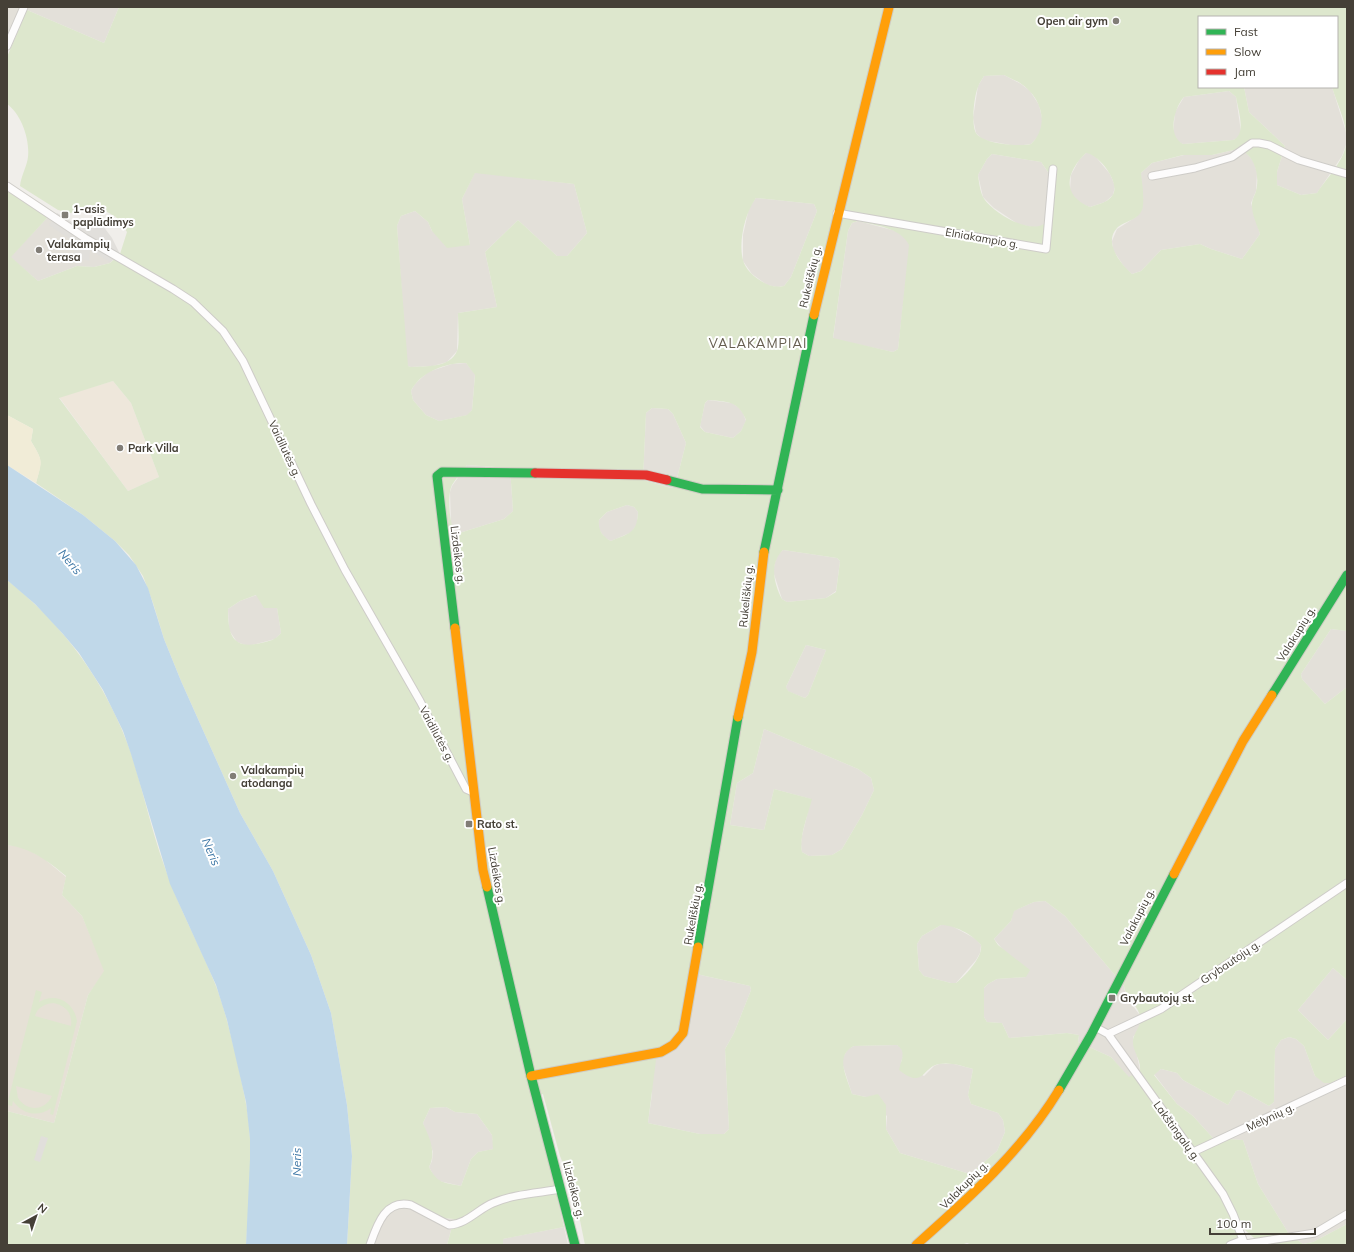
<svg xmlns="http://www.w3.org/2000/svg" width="1354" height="1252" font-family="Mulish,sans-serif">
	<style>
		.residential { fill: #e3e0d9 }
		.commercial { fill: #eee7db }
		.education { fill: #e6e1d6 }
		.green { fill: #dde7cd; fill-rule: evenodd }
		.sand { fill: #f1ecd7 }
		.parking { fill: #e1dfdb }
		.water { fill: #c0d8e9 }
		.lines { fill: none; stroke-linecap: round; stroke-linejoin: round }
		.street-casing { stroke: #ceccc8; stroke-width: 9 }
		.fast-casing { stroke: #cecbc2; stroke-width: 11 }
		.slow-casing { stroke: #cecbc2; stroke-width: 11 }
		.jam-casing { stroke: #cecbc2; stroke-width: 11 }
		.street { stroke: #fdfcfc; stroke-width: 7 }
		.fast { stroke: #30b455; stroke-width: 9 }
		.slow { stroke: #ff9f0a; stroke-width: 9 }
		.jam { stroke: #e5322d; stroke-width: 9 }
		.poi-dot { fill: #817d76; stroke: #fff; stroke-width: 1.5 }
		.labels { text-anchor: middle; stroke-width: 4; stroke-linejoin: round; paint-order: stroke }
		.poi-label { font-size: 11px; font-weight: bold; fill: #454037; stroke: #fff; text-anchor: start }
		.street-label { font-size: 11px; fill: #454037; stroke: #fff }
		.water-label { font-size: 12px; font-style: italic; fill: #3c76a5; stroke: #fff }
		.quarter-label { font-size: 13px; letter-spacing: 1px; fill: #665e50; stroke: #fff }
	</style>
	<rect width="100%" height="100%" fill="#f0eeea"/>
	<path class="residential" d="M7 7H20L8 35H7Z
		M28 7H119L104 43 27 10Z
		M1004 75 1021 84 1030 91 1039 105 1042 118V126L1040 134 1031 144 1016 146 983 140 976 133 973 118 978 86 984 76Z
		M1244 87H1332L1346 132V145L1342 156 1317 193 1301 195 1277 185V172L1285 146 1249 112Z
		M1229 91 1236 97 1241 132 1238 138 1233 140 1183 144 1177 141 1173 135 1175 112 1184 97Z
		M1238 149 1245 151 1254 162 1257 173 1256 191 1251 203 1260 234 1242 259 1211 249 1200 244 1161 250 1141 271 1132 274 1125 268 1113 250 1112 241 1117 229 1136 217 1142 209 1141 173 1152 163 1184 155H1212Z
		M1086 153H1092L1095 156 1110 174 1115 186 1113 195 1105 202 1090 207 1079 203 1073 197 1070 190 1071 175 1079 160Z
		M992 154 1041 162 1048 172V220L1044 225 1036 228 1018 224 994 208 983 197 978 175 987 159Z
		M475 172 574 184 587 233 567 256H557L518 220 485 252 497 307 458 313 457 351 447 362 433 366 411 367 407 366 397 226 401 216 415 211 428 222 432 231 470 245 462 199Z
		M756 198 814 204 817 211 791 277 784 286 777 287 767 285 752 274 743 261V235L749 208Z
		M48 217 114 259 110 263 94 267 77 266 38 281 10 257Z
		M858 221 896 231 906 238 910 245 898 349 893 352 833 339 848 231 852 223Z
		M466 363 475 374 472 410 468 415 439 421 426 415 413 400 411 391 415 384 428 372 452 364Z
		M708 400 732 403 738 407 743 413 746 421 741 431 733 438 705 432 700 426 705 403Z
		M652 408 668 409 673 414 686 443 675 486 671 488 643 480 646 413Z
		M467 465 510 468 513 511 504 519 456 534 451 523 450 492 452 486Z
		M627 505 634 507 638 512 637 524 632 532 611 541 605 538 598 528 599 520 607 512Z
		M783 550 837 558 840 561 836 591 826 598 787 602 782 599 773 571 777 555Z
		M257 595 277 608 281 633 275 639 248 646 237 642 229 630 228 609 240 601Z
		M1331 629 1347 631V687L1325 704 1302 679 1301 674Z
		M806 645 826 650 808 695 805 698 787 691 786 687Z
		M764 729 858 769 871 778 874 790 862 815 842 849 832 855 809 856 802 852 801 844 802 836 811 799 774 789 764 830 730 825 737 783 753 773Z
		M1045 901 1065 916 1124 986 1126 997 1139 1014 1140 1028 1133 1037 1140 1070 1129 1078 1111 1057 1078 1042 1079 1035 1067 1033 1009 1038 1002 1023 987 1022 984 1017V988L988 984 997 979 1026 977 994 939 1011 921 1013 911 1034 902Z
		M941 925H950L976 939 981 945 980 953 976 960 956 983H951L924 976 919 970 917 944 922 936Z
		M1333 968 1347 980V1019L1328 1040 1298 1010Z
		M692 973 750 986 751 990 734 1033 725 1049 729 1129 724 1134H700L648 1123 652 1094 651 1050Z
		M1289 1037 1296 1039 1304 1046 1315 1076 1331 1083 1347 1075V1224L1313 1242 1303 1244 1289 1234 1258 1184 1243 1140 1213 1138 1193 1116 1177 1104 1154 1074 1161 1069 1177 1073 1183 1080 1228 1105 1236 1091 1240 1090 1269 1106 1274 1102 1275 1049 1281 1040Z
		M897 1045 902 1048 904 1054 901 1062 924 1076 934 1066 939 1064H954L973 1069 968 1095 971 1104 998 1113 1003 1120 1005 1132 997 1151 970 1174 900 1153 886 1129 887 1116 866 1097 852 1094 843 1066 842 1059 848 1049 854 1046Z
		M446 1107 455 1112 477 1114 492 1135 494 1149 478 1152 471 1159 461 1186 439 1181 435 1178 429 1167 432 1161 433 1152 423 1123 430 1108Z
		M408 1200 443 1218 454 1219 447 1245H367L388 1206 396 1201Z
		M564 1227 568 1245H503L502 1239Z"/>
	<path class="commercial" d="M113 381 131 403 159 477 128 491 59 397Z"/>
	<path class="education" d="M7 845 20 846 42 857 66 877 62 895 82 916 105 971 88 995 54 1123 7 1111Z"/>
	<path class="green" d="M119 7H1347V631L1331 629 1301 674 1302 679 1325 704 1347 687V980L1333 968 1298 1010 1328 1040 1347 1019V1075L1331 1083H1324L1315 1076 1304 1046 1296 1039 1289 1037 1281 1040 1275 1049 1274 1102 1269 1106 1240 1090 1236 1091 1228 1105 1183 1080 1177 1073 1161 1069 1154 1075 1177 1104 1193 1116 1213 1138 1243 1140 1258 1184 1289 1234 1303 1244 1313 1242 1347 1224V1245H1257L1254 1238 1245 1230 1237 1234 1238 1245H972L967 1243 961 1245H585L574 1191 560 1156 543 1094 534 1096 564 1227 503 1239V1245H447L454 1219 443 1218 408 1200 396 1201 388 1206 367 1245H347L352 1156 347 1105 331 1013 311 955 273 871 240 813 181 681 164 639 153 603 143 576 129 555 115 541 83 515 36 483C42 460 43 461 31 441L33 429 7 415V189L48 217 11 257 38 281 77 266 94 267 110 263 120 254 127 232 116 217 100 208 70 213 58 210 20 186C21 176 27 166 28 157 30 139 21 114 7 104V57L27 10 104 43ZM1199 17H1337V87H1332C1337 104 1349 127 1346 145 1343 162 1326 179 1317 193L1301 195 1277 185V172L1285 146 1249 112 1244 87H1199ZM1004 75C1009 78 1015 80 1020 83 1042 97 1050 126 1031 144 1020 147 982 144 976 133 971 124 974 96 978 87 979 83 982 80 984 76ZM1229 91 1236 97C1238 110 1247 134 1233 140L1183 144C1167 136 1174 108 1184 97ZM1238 149C1255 154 1260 176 1256 191 1255 195 1252 199 1252 203 1251 213 1257 225 1260 234L1242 259 1211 249 1200 244 1161 250 1141 271 1132 274C1121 264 1103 243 1117 228 1124 221 1137 221 1142 210 1145 203 1142 181 1141 173L1152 163 1183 155H1212ZM1086 153C1099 154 1122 184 1112 196 1107 203 1098 204 1090 207 1061 195 1066 172 1086 153ZM992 154 1041 162 1048 172V220C1035 239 991 212 983 197 980 191 979 182 978 175L987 159ZM475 173 574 184 587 233 567 256H557L518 220 485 252 497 307 458 313C458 322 460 344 457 351 450 368 426 366 411 367L408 366 397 226 401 216 415 211 428 222 432 231 447 248 470 245 462 199ZM756 198 814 204 817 211 791 277 784 286C773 288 767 285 758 279 752 275 745 268 743 260 738 242 745 213 756 198ZM858 221C876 226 900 227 909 245L898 349 893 352 833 338 848 231 852 223ZM460 363H466L475 375 472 410 467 415 439 421 426 415 413 400 411 391C420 373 441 365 460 363ZM113 381 131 403 159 477 128 491 59 398ZM708 400C727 402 738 400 746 420L741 431 733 438 705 432 700 427 705 403ZM652 408 668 409 673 414 686 443 675 486 671 488 643 480 646 413ZM467 465 510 468 513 511 504 519 456 534C449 525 447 495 452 485 456 478 462 472 467 465ZM627 505 634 507 638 512C637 534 629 533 611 541 602 536 598 530 599 520L607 512ZM783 550 837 558 840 561 836 592 826 598 787 602 782 599C774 584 769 563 783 550ZM256 595 264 608H277L281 633C275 640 270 641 261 643 232 650 228 634 228 609L240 601ZM806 645 826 650 808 695 805 698 788 691 786 687ZM764 729 858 769 871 778 874 790 862 815 842 849 832 855 809 856 802 852C799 836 808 815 812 799L774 789 764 830 730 825 737 783 753 773ZM1045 901 1065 916 1124 986C1127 1001 1135 1002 1139 1013 1144 1025 1134 1031 1133 1040 1132 1051 1141 1059 1140 1070L1129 1077 1111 1057 1078 1042 1079 1035 1067 1033 1009 1038 1002 1023 987 1022 984 1017V988L988 984 997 979 1026 977 1030 970 998 945 994 939 1011 921 1014 911 1034 902ZM941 925C954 925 972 934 981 945 983 957 965 976 956 983H951L924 976 919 970 917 944 922 936ZM692 973 750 986 751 990 734 1033 725 1049 729 1129 724 1134H700L648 1123 656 1060 651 1050 665 1045 680 1032ZM897 1045C907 1052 901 1060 899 1070 924 1090 922 1067 939 1064 951 1062 962 1066 973 1069L968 1095 971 1104 998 1113 1003 1120 1005 1132 997 1151 970 1174 900 1153 886 1129V1105L878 1094 866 1097 852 1094C847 1077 834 1056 854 1046ZM446 1107 455 1112 477 1114 492 1135 493 1149 478 1152 471 1159 461 1186C443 1182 438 1184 429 1167 437 1152 429 1137 423 1123L430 1108Z
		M7 580C64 625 107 684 131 753 143 790 151 829 164 865 178 907 200 945 216 986 225 1009 230 1033 236 1056 242 1084 249 1111 250 1139 252 1174 248 1210 246 1245H7V1111L54 1123 88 995 104 971 82 916 62 895 66 876C48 861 31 848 7 845Z
		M36 990 42 992 39 1002C56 992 74 1002 77 1021L53 1115 50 1114 51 1108C38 1118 22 1114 13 1101L12 1106 7 1105ZM53 1003C65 1005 73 1013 71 1026L35 1016C37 1008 44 1004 53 1003ZM16 1086 52 1096C45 1111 27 1112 18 1098Z"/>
	<path class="sand" d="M7 415 33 429 31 441C43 462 43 459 36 483L7 465Z"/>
	<path class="parking" d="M57 213 72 222 84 219 103 226 112 238 120 254 110 262 90 250 89 261 75 257 71 240 49 225Z
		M41 1136 48 1138 40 1162 34 1160Z"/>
	<path class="water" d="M7 465 83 515 115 541 136 565 148 588 164 639 181 681 240 813 273 871 311 955 331 1013 347 1105 352 1156 347 1245H246L250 1159V1139L246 1102 227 1020 216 985 170 884 131 754 123 731 103 690 79 653 63 634 35 604 7 580Z"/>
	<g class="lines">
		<defs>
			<path id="street" d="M7 46 24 7
				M1152 176 1195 168 1232 157 1252 143H1259L1269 145 1299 160 1347 174
				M7 186 85 238 173 289 193 302 223 331 243 361 311 504 345 570 420 701 466 789 473 792
				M837 213 1046 249 1053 169
				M1095 1027 1108 1034 1223 1194 1233 1214 1245 1245
				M1108 1034 1161 1009 1347 883
				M1193 1152 1347 1080
				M1245 1244 1315 1233 1347 1214
				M370 1245C377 1225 385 1199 411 1205L449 1225C467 1224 478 1209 493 1203 514 1194 539 1193 561 1189
				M1230 1245 1243 1240"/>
			<path id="fast" d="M667 480 702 489 778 490
				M764 552 814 315
				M455 628 437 476 442 472 535 473
				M1272 695 1347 575
				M487 887 531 1076 575 1245
				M698 947 738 717
				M1059 1090 1091 1035 1174 874"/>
			<path id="slow" d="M814 315 889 7
				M455 628 483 870 487 887
				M738 717 752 652 764 552
				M1174 874 1243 741 1272 695
				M531 1076 661 1052 673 1045 683 1033 698 947
				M916 1245C969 1198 1022 1151 1059 1090"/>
			<path id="jam" d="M535 473 646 475 667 480"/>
		</defs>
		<use href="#street" class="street-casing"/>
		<use href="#fast" class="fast-casing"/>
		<use href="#slow" class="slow-casing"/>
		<use href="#jam" class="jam-casing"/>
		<use href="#street" class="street"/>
		<use href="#fast" class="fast"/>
		<use href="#slow" class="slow"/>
		<use href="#jam" class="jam"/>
	</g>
	<g class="poi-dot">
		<circle cx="1116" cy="21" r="4"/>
		<rect x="61" y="211" width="8" height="8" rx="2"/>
		<circle cx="39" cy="250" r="4"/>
		<circle cx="120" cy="448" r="4"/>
		<circle cx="233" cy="776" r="4"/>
		<rect x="465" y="820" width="8" height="8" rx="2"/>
		<rect x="1108" y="994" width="8" height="8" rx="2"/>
	</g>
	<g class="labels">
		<g class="poi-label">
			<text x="1108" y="25" text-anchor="end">Open air gym</text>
			<text x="73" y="213">1-asis<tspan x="73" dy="13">paplūdimys</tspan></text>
			<text x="47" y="248">Valakampių<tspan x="47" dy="13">terasa</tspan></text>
			<text x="128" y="452">Park Villa</text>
			<text x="241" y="774">Valakampių<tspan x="241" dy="13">atodanga</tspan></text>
			<text x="477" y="828">Rato st.</text>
			<text x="1120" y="1002">Grybautojų st.</text>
		</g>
		<g class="street-label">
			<text transform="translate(982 238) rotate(10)" y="4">Elniakampio g.</text>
			<text transform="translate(810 277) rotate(-77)" y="4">Rukeliškių g.</text>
			<text transform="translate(285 449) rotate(65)" y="4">Vaidilutės g.</text>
			<text transform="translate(458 555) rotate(83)" y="4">Lizdeikos g.</text>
			<text transform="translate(746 596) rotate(-84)" y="4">Rukeliškių g.</text>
			<text transform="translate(1296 634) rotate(-58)" y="4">Valakupių g.</text>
			<text transform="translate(437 734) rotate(62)" y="4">Vaidilutės g.</text>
			<text transform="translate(497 876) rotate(80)" y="4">Lizdeikos g.</text>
			<text transform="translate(693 914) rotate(-80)" y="4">Rukeliškių g.</text>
			<text transform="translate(1137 917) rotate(-63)" y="4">Valakupių g.</text>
			<text transform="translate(1230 962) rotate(-34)" y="4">Grybautojų g.</text>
			<text transform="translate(1270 1117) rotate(-25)" y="4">Mėlynių g.</text>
			<text transform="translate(1177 1131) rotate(54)" y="4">Lakštingalų g.</text>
			<text transform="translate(964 1185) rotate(-45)" y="4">Valakupių g.</text>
			<text transform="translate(574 1190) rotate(76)" y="4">Lizdeikos g.</text>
		</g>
		<g class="water-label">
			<text transform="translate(70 562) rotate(50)" y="4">Neris</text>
			<text transform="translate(211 852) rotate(67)" y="4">Neris</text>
			<text transform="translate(297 1162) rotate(-90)" y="4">Neris</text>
		</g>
		<g class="quarter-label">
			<text x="758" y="348">VALAKAMPIAI</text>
		</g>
	</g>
	<rect width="1354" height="1252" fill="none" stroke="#454037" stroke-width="16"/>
	<rect x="1198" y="16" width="140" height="72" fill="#ffffff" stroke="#b5b3af"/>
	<rect x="1206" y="29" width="20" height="6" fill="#30b455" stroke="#b5b3af"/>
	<text x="1234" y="36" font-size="12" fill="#454037">Fast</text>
	<rect x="1206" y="49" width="20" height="6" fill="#ff9f0a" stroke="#b5b3af"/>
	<text x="1234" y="56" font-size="12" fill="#454037">Slow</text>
	<rect x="1206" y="69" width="20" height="6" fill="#e5322d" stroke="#b5b3af"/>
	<text x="1234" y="76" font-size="12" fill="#454037">Jam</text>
	<g transform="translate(36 1216) rotate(40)" stroke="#ffffff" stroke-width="3" paint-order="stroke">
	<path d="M0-3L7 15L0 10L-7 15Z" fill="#454037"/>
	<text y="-6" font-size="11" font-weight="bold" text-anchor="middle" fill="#454037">N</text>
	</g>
	<path d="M1210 1228v6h105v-6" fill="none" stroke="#454037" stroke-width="2"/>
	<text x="1216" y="1228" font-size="12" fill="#454037" stroke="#ffffff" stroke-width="3" paint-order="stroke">100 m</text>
</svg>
